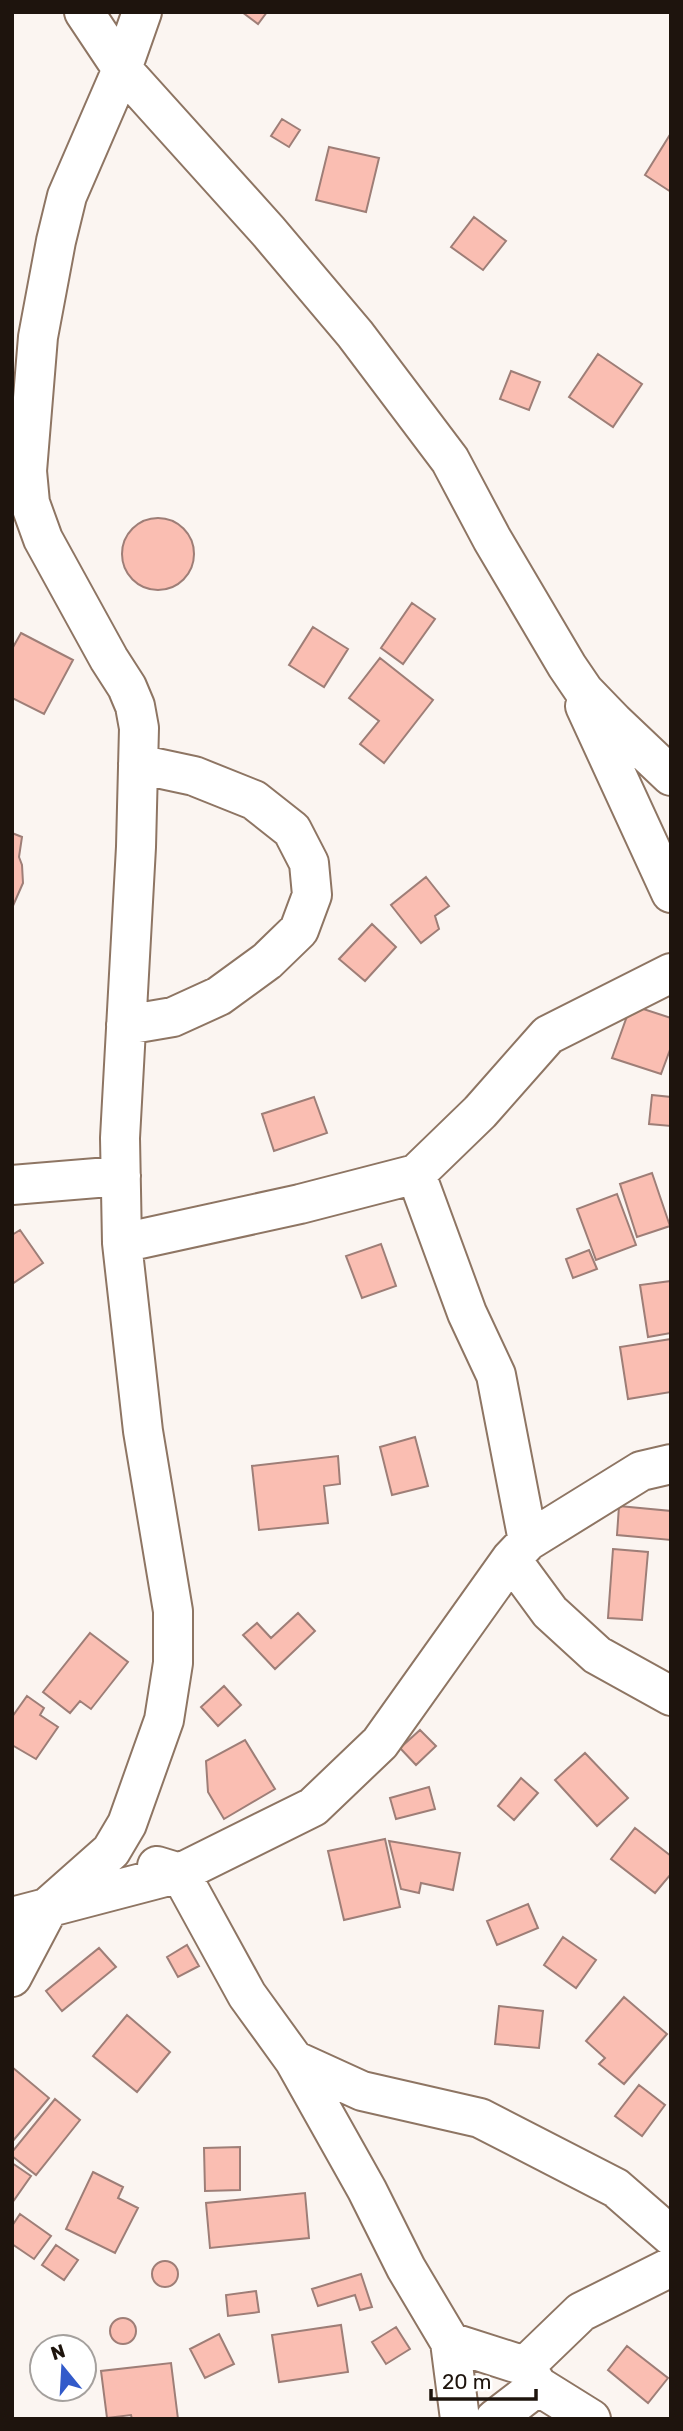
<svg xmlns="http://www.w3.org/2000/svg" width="683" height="2431" font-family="Rubik,sans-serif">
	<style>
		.building { fill: #fabeb2; stroke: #9e7e77; stroke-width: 2 }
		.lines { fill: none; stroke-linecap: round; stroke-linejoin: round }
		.street-casing { stroke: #8e7563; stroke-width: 42 }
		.street { stroke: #fff; stroke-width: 38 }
	</style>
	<rect width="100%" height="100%" fill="#fbf5f1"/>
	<path class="building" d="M242 12H267L258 24Z
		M282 119 300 130 289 147 271 136Z
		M671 133V192L645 175Z
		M329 147 379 158 366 212 316 200Z
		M474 217 506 241 483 270 451 247Z
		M598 354 642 384 613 427 569 397Z
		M511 371 540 382 529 410 500 399Z
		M122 554a36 36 0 1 1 72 0a36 36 0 1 1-72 0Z
		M412 603 435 619 403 664 381 648Z
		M313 627 348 649 324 687 289 665Z
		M21 633 73 660 44 714 12 698V649Z
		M380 658 433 700 384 763 360 744 379 721 349 698Z
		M12 833 22 837 19 857 22 865 23 883 12 908Z
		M426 877 449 906 435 916 439 929 421 943 391 905Z
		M372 924 396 947 365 981 339 959Z
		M631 1005 671 1018V1047L661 1074 612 1058Z
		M652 1095 671 1097V1126L649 1124Z
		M314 1097 327 1133 274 1151 262 1114Z
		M652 1173 670 1226 637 1237 620 1184Z
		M617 1194 636 1245 596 1260 577 1209Z
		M20 1230 43 1263 12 1284V1235Z
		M381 1244 396 1286 362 1298 346 1256Z
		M589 1250 597 1269 573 1278 566 1259Z
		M671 1281V1333L648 1337 640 1285Z
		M671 1339V1392L628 1399 620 1347Z
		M415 1437 428 1486 392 1495 380 1447Z
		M338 1456 340 1484 324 1486 328 1523 259 1530 252 1466Z
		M619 1506 671 1511V1540L617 1535Z
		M613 1549 648 1552 642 1620 608 1618Z
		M298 1613 315 1631 275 1669 243 1635 257 1623 271 1638Z
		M90 1633 128 1662 91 1709 80 1701 70 1713 43 1692Z
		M224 1686 241 1705 218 1726 201 1707Z
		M27 1696 44 1708 40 1715 58 1727 36 1759 12 1745V1717Z
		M420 1730 436 1746 416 1765 400 1748Z
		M245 1740 275 1789 224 1819 208 1792 206 1761Z
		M585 1753 628 1798 597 1826 555 1780Z
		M521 1778 538 1793 514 1820 498 1806Z
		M429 1787 435 1809 396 1819 390 1798Z
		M635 1828 671 1856V1874L655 1893 611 1859Z
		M385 1839 400 1907 344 1920 328 1851Z
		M389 1841 460 1853 453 1890 421 1883 419 1893 401 1889Z
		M528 1904 538 1928 497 1945 487 1921Z
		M563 1937 596 1960 576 1988 544 1965Z
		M187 1945 199 1966 178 1977 167 1957Z
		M99 1948 116 1967 62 2011 46 1991Z
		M624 1997 667 2034 624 2084 599 2064 605 2058 586 2041Z
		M499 2006 543 2011 539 2048 495 2044Z
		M127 2015 170 2052 137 2092 93 2056Z
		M12 2067 49 2098 12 2142Z
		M639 2085 665 2105 642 2136 615 2116Z
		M55 2099 80 2120 36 2175 12 2156V2152Z
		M240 2147V2190L205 2191 204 2148Z
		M12 2163 31 2176 12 2203Z
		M93 2172 123 2187 118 2198 138 2208 115 2253 66 2229Z
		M305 2193 309 2238 210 2248 206 2203Z
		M20 2214 51 2236 34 2259 12 2244V2226Z
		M56 2245 78 2260 64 2280 42 2265Z
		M152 2274a13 13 0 1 1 26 0a13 13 0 1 1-26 0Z
		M361 2274 372 2307 360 2310 355 2295 318 2306 312 2289Z
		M256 2291 259 2312 228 2316 226 2295Z
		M110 2331a13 13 0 1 1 26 0a13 13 0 1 1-26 0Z
		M341 2325 348 2372 279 2382 272 2335Z
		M396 2327 410 2349 386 2364 372 2342Z
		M219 2334 234 2364 205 2378 190 2349Z
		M627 2346 668 2378 648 2403 608 2370Z
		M171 2363 178 2419H132L131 2415 107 2418 101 2371Z"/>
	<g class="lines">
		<defs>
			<path id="street" d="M84 12 122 69 268 231 355 334 450 460 492 539 567 666 584 691 614 722 671 776
				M585 706 671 893
				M126 1025 173 1017 219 996 267 961 299 930 312 895 309 863 292 830 254 800 194 776 138 764
				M416 1174 480 1112 548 1035 671 973
				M12 1185 121 1176
				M122 1243 300 1204 416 1174 467 1313 496 1375 528 1541
				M511 1559 550 1612 597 1655 671 1696
				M157 1866 180 1873 247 1995 294 2060 367 2190 406 2268 450 2342 460 2419
				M12 1917 180 1873 313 1807 380 1743 511 1559 528 1541 641 1471 671 1464
				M12 1977 50 1905 111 1851 127 1824 164 1720 173 1663V1611L143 1431 122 1243 120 1138 136 847 139 728 135 706 127 687 109 659 43 539 30 503 27 471 38 337 56 241 67 196 122 69 142 12
				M294 2060 362 2091 480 2118 616 2188 671 2236
				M450 2342 525 2366 538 2386 591 2419
				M525 2366 581 2312 671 2267
				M495 2419 538 2386"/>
		</defs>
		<use href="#street" class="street-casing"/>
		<use href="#street" class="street"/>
	</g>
	<rect width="683" height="2431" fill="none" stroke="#1e140d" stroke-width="28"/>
	<g transform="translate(63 2368) rotate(342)"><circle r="33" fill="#ffffff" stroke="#a5a19e" stroke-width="2"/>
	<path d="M0-5L12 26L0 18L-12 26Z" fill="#325aca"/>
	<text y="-10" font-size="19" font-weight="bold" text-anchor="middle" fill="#1e140d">N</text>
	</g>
	<path d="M431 2389v10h105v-10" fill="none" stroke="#1e140d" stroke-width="3.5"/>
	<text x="442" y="2389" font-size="21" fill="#1e140d" stroke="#ffffff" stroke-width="5" paint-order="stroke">20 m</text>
</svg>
